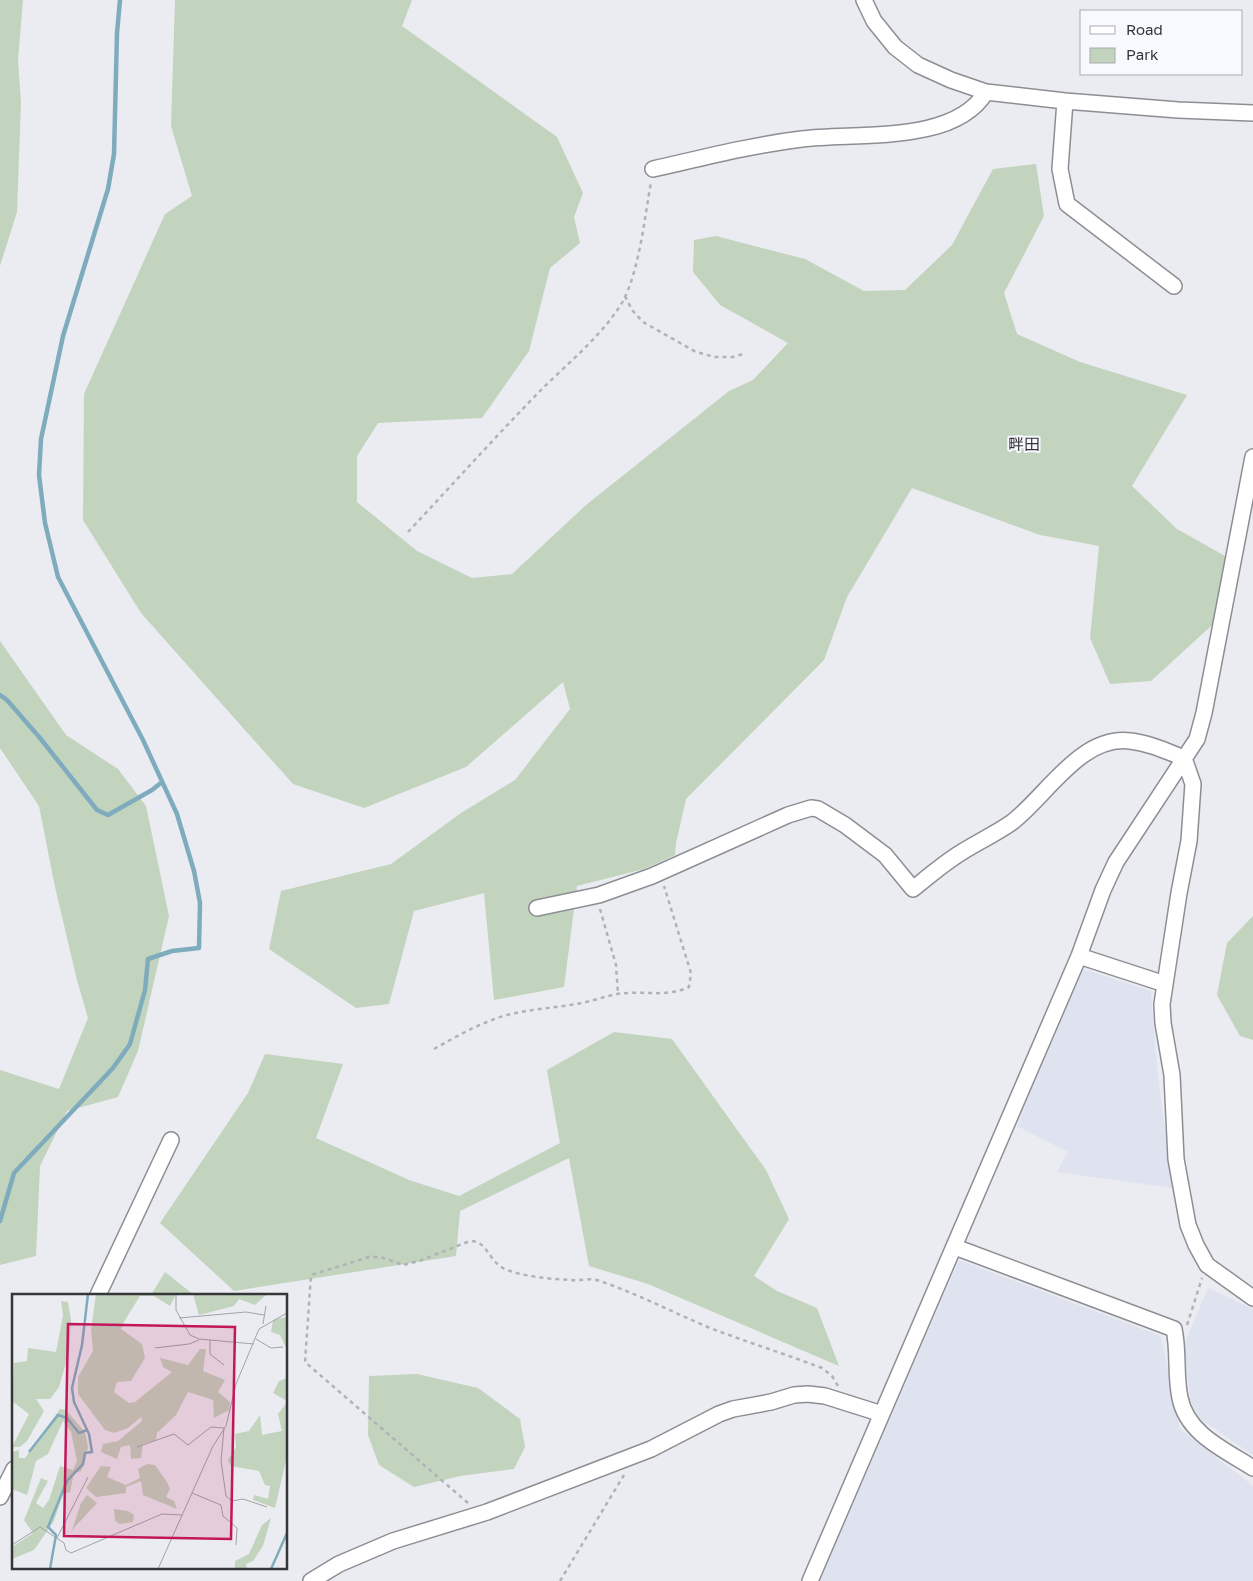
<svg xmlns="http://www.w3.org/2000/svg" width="1253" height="1581" font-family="'Golos Text','Noto Sans JP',sans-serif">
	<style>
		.built { fill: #dfe3f0 }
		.green { fill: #c2d3be }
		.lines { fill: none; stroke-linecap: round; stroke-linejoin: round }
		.stream { stroke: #7facbd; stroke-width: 4.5 }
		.minor-casing { stroke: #8d8e94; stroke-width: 18 }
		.path { stroke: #b1b2b6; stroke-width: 2.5; stroke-dasharray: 4 4; stroke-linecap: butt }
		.minor { stroke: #fff; stroke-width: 15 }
		.labels { text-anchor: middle; stroke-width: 4; stroke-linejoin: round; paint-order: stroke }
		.quarter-label { font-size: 16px; fill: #353638; stroke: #f7f9ff }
		.inset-river { fill: none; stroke: #7facbd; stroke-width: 2.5 }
		.inset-road { fill: none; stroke: #a2a3a7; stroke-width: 1 }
		.view { fill: #c2185b; fill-opacity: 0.15; stroke: #c2185b; stroke-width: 2.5 }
		.inset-edge { fill: none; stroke: #353638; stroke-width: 2.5 }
	</style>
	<rect width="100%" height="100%" fill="#eaecf1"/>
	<path class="built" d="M1083 969 1151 991 1157 1067 1172 1188 1057 1172 1068 1152 1017 1126Z
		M959 1260 1161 1336 1180 1429 1253 1486V1581H820Z
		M1208 1288 1253 1309V1455L1200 1419 1190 1400 1184 1345Z"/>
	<path class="green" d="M0 0H23L18 61 21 102 17 212 0 266Z
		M175 0H412L402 26 557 137 583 193 574 217 580 243 550 268 529 351 482 418 378 423 357 456V502L417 551 472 578 512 574 586 505 729 391 753 380 788 343 720 305 693 272 694 240 716 236 805 259 864 291 905 290 952 245 993 169 1036 164 1044 216 1004 293 1017 334 1080 362 1187 395 1132 486 1177 529 1225 556 1230 598 1222 616 1151 681 1110 684 1090 638 1099 546 1040 535 912 488 847 597 824 660 686 799 676 843 675 855 644 869 577 886 564 987 494 1000 484 893 414 911 389 1004 356 1008 269 949 281 891 391 864 461 813 515 780 570 709 563 682 466 767 364 808 293 784 141 613 83 520 84 394 165 214 192 196 171 126Z
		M0 641 66 735 118 769 146 806 169 916 138 1051 118 1097 67 1111 40 1166 36 1256 0 1265V1070L59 1089 88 1018 77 980 55 887 39 806 0 748Z
		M1253 916V1040L1240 1036 1217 995 1227 943Z
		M614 1032 672 1039 766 1170 789 1219 754 1276 777 1291 817 1308 839 1366 648 1284 589 1266 569 1158 460 1211 456 1256 234 1291 160 1223 248 1093 265 1054 343 1064 316 1138 409 1180 459 1196 560 1143 547 1070Z
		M165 1272 194 1295H151Z
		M417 1374 478 1388 520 1419 525 1447 514 1469 460 1476 414 1487 379 1465 368 1435 369 1376Z"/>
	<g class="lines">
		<path class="stream" d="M0 695 7 700 40 738 97 810 108 815 152 790 162 782
			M0 1221 14 1173 113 1068 130 1044 145 990 148 959 172 951 199 948 200 903 194 871 177 814 143 740 58 577 45 523 39 475 41 439 63 336 108 189 114 154 117 33 120 0"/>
		<defs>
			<path id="minor" d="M864 0 874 21 895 47 918 65 951 80 986 92 1065 101 1178 110 1253 113
				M1065 101 1060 169 1067 204 1174 286
				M653 169C702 158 752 145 802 139 856 132 954 145 986 92
				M537 908 599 895 652 876 788 815 811 808 818 809 845 825 885 855 913 889C929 876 944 863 962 852 978 842 995 834 1011 823 1046 797 1080 735 1130 741 1149 743 1166 751 1184 758L1193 784 1189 841 1179 893 1162 1004 1163 1023 1172 1075 1176 1159 1188 1225 1196 1245 1207 1265 1253 1298
				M1079 956 1165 984
				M955 1247 1174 1329C1179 1352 1175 1375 1180 1398 1187 1434 1225 1450 1253 1468
				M98 1295 171 1140
				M0 1497 14 1469
				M311 1581 339 1564 393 1541 487 1512 651 1449 719 1414 733 1409 771 1402 794 1395 808 1394 825 1396 882 1414
				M810 1581 1079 956 1103 890 1116 862 1197 739 1204 713 1253 457"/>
		</defs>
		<use href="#minor" class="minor-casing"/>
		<path class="path" d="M625 296 632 310 643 322 696 352 715 357H733L746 353
			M408 532C453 484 496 436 541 390 568 363 604 334 623 301 639 271 645 216 651 182
			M600 909 616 965 618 994
			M434 1049C459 1035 483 1021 511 1014 532 1009 554 1008 576 1004 589 1002 603 997 617 994 641 990 666 998 689 987L691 973 664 886
			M1187 1325 1202 1278
			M468 1503 305 1362 311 1275 369 1257H381L403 1265 419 1261 470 1241C489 1241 488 1263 507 1270 527 1277 550 1279 571 1280 579 1281 589 1278 597 1280 636 1293 672 1312 710 1328 747 1342 785 1354 822 1368L832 1376 838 1386
			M560 1581 624 1475"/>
		<use href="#minor" class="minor"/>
	</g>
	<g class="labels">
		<g class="quarter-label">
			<text x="1024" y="450">畔田</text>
		</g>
	</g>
	<g transform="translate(12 1294)">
		<rect width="275" height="275" fill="#eaecf1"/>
		<path d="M84 0H164L158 12 142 2H128L113 26 109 35 130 50 133 64 119 87 105 88 102 98 117 109 123 108 160 78 151 73 148 64 176 71 188 55H194L191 77 213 86 206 98 218 108 217 116 202 124 201 106 176 98 164 121 145 139 144 146 131 150 129 164 119 165 118 151 109 153 105 165 89 158 91 150 106 147 130 127 129 123 116 134 102 139 93 136 66 100V83L81 57 79 36ZM181 0H255L243 11 227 5 222 12 187 21ZM49 7 56 8 59 26 57 59 47 93 38 105H24L32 117 15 147 8 153H0L17 120 0 107 2 69 15 67 16 54 44 58 51 21ZM275 23V56L268 41 259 38 261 26ZM275 84V107L261 99 267 87ZM275 108V162L263 214 241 206 242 201 256 205 258 192 253 191 247 177 219 172 216 166 224 153 223 140 237 137 248 121 250 141 270 137 266 120ZM48 115 54 116 73 138 76 153 72 171 69 177 62 179 58 198 51 200 42 227 22 256 0 265V253L21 239 12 226 29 184 36 187 24 209 31 214 37 206 48 172 61 176 65 167 59 138 51 127 36 160 24 167 15 201 0 195V158L7 156V164H13ZM135 170 143 171 155 188 158 195 154 203 162 207 165 215 131 201 129 187 114 193V199L92 202 84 203 74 194 89 172 99 173 95 183 114 191 128 184 126 175ZM75 201 85 209 60 236 69 209ZM102 215 116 217 122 221 121 228 108 230 103 227ZM259 224 251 252 241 267 234 270 235 275H223V267L237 260 250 231Z" fill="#c2d3be"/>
		<path class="inset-river" d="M17 158 46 121 55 124 67 139 75 136M38 275 44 241 36 233 55 187 71 170 73 159 80 158 77 140 62 108 60 94 70 51 76 0M259 275 275 239"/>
		<path class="inset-road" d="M164 0V16L178 41 187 45 242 50M167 24 234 18 252 21M251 30 254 12M244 45 259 54 271 53M198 46V60L212 71M143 54 177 50 187 46M125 153 162 140 176 151 199 133 212 134 209 167 214 202 220 207 231 205 255 213M180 199 209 211 211 222 225 234 224 251M45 244 76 183M0 251 28 233 52 249 54 256 59 259 150 220 170 221M146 275 201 152 214 132 224 90 247 35 275 19"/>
		<path class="view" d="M56 30 223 33 219 245 52 242Z"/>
		<rect width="275" height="275" class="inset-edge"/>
	</g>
	<rect x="1080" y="10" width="162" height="65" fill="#f7f9ff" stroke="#a9abaf"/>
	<rect x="1090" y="26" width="25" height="8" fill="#ffffff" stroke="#a9abaf"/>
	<text x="1126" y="35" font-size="15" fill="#353638">Road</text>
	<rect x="1090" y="48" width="25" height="15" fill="#c2d3be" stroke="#a9abaf"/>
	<text x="1126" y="60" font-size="15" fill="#353638">Park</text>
</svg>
